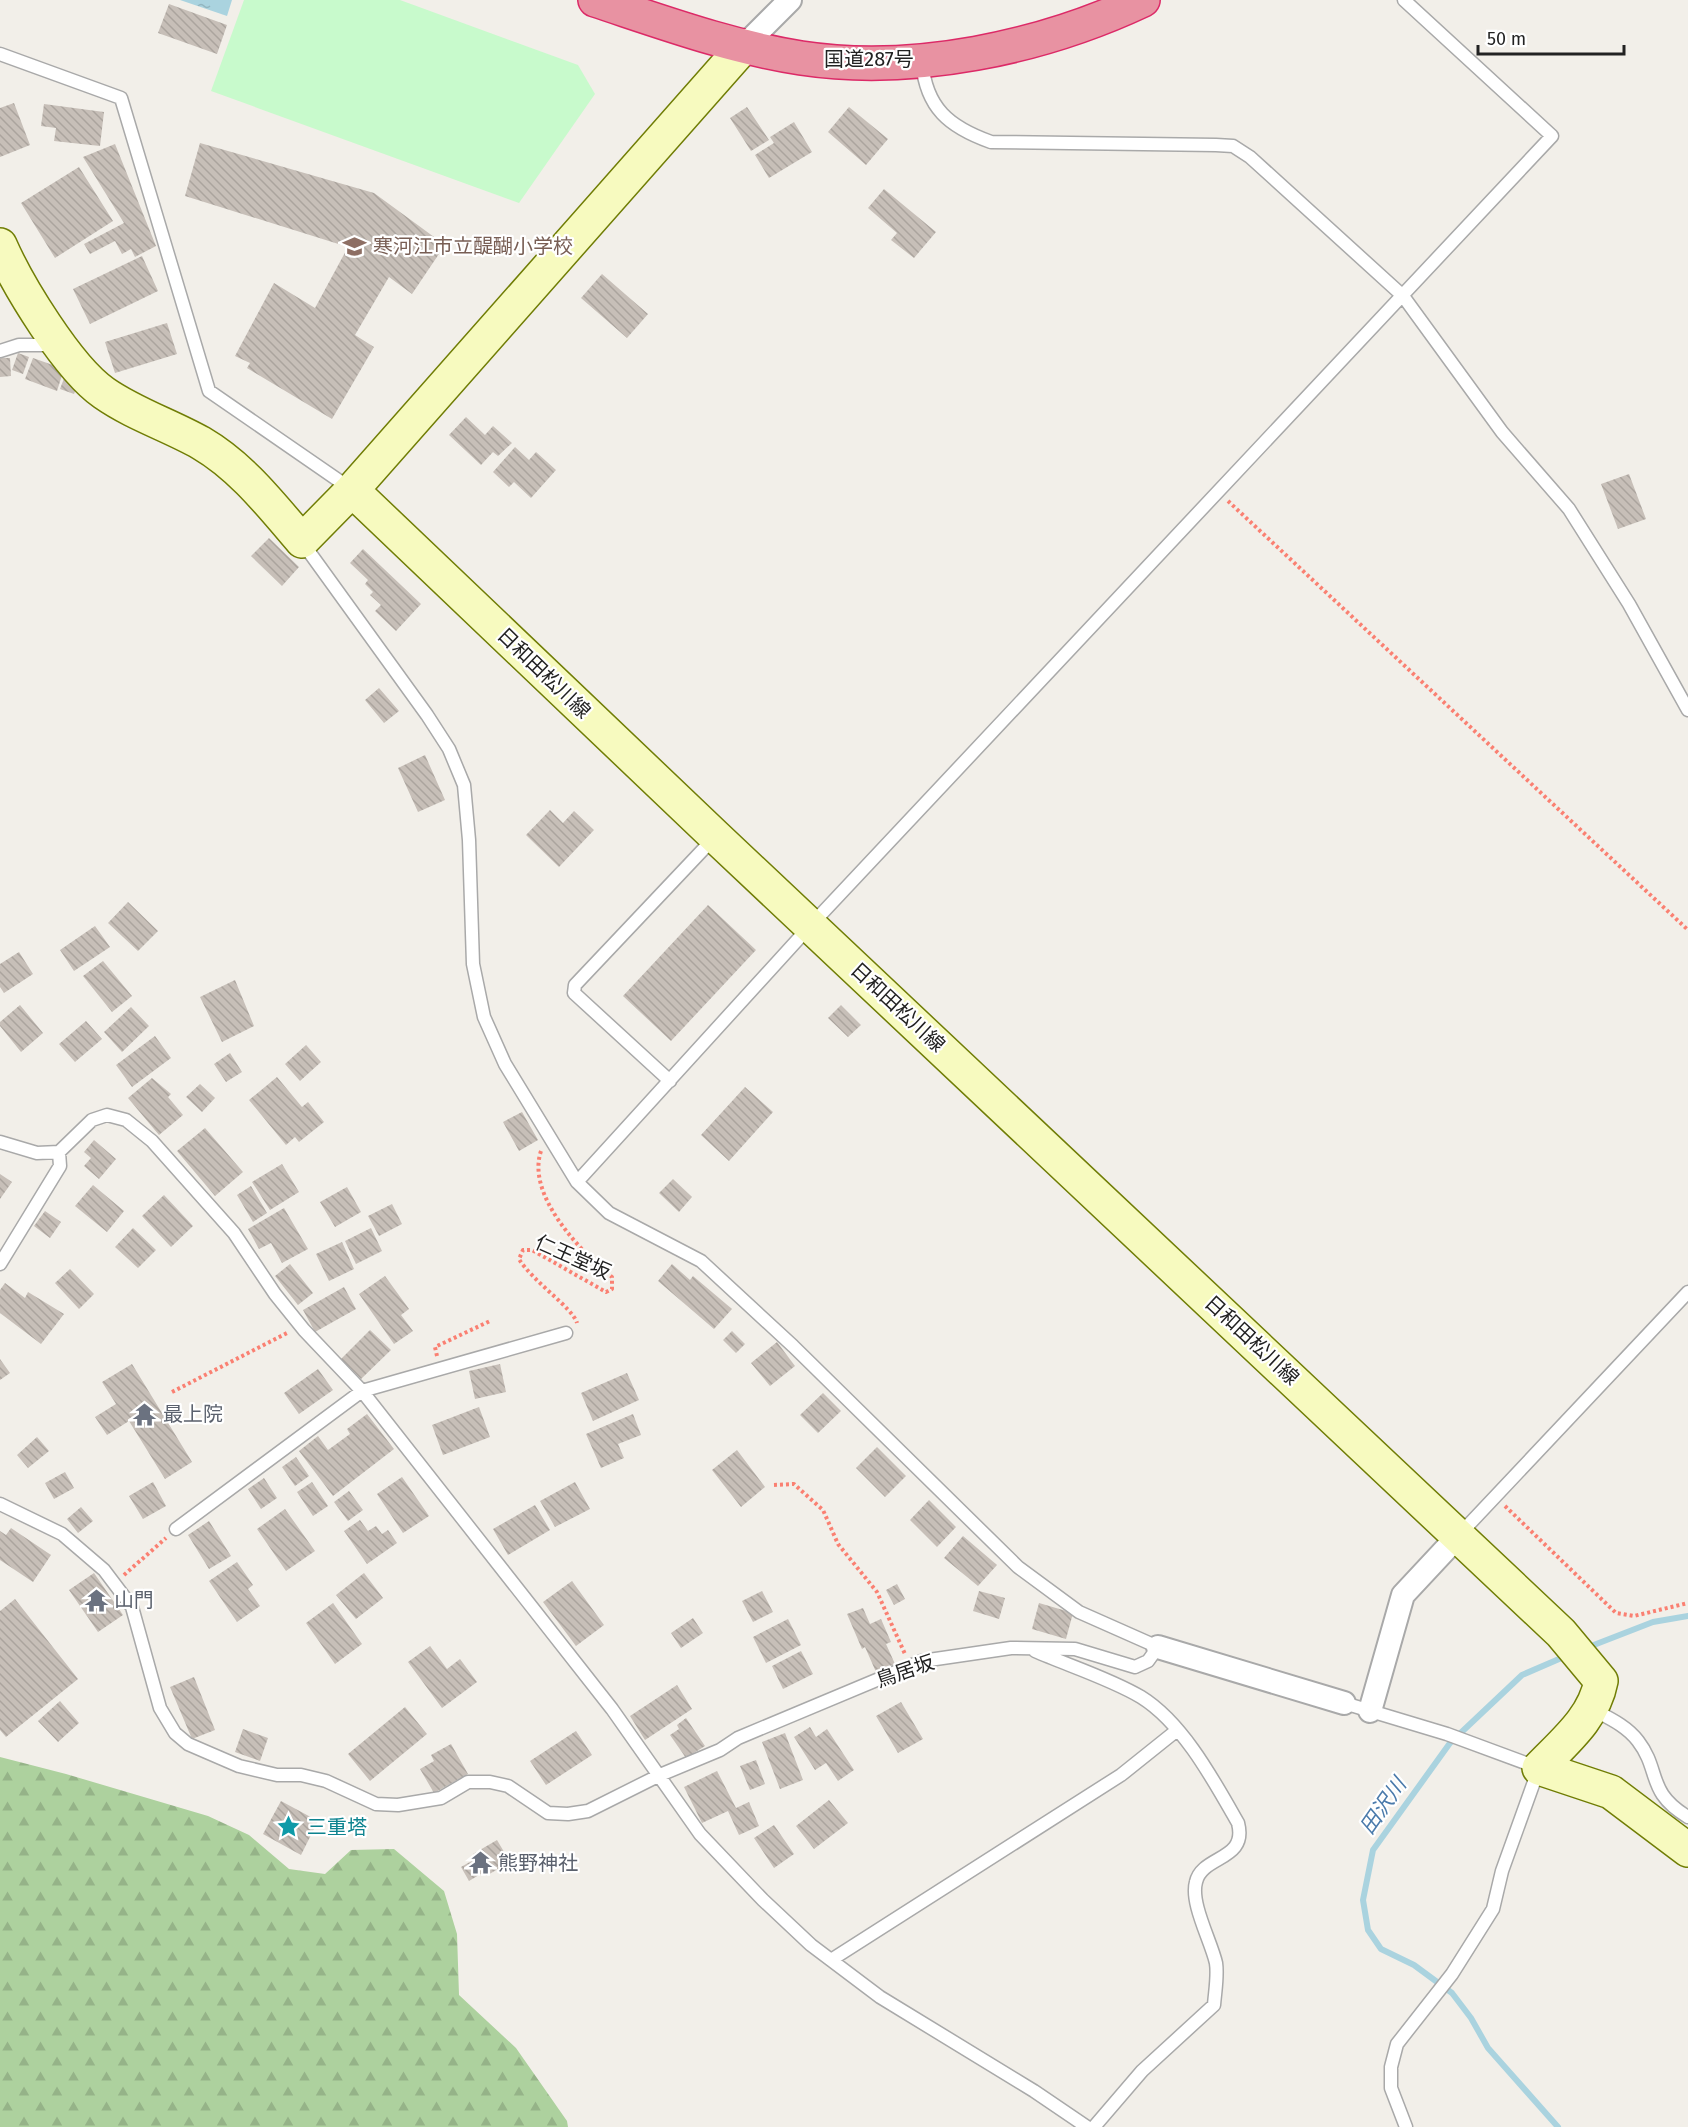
<svg xmlns="http://www.w3.org/2000/svg" width="1688" height="2127" font-family="'Fira Sans','Noto Sans JP',sans-serif">
	<style>
		.forest { fill: url(#forest-firs) }
		.park { fill: #c8facc }
		.water { fill: url(#water-ripples) }
		.lines { fill: none; stroke-linecap: round; stroke-linejoin: round }
		.stream { stroke: #aad3df; stroke-width: 6 }
		.building { fill: url(#building-back-hatch) }
		.lane-casing { stroke: #a9a9a9; stroke-width: 15 }
		.street-casing { stroke: #a9a9a9; stroke-width: 26 }
		.secondary-casing { stroke: #707d05; stroke-width: 36 }
		.highway-casing { stroke: #dc2a67; stroke-width: 36 }
		.path { stroke: #fa8072; stroke-width: 4; stroke-dasharray: 3 3; stroke-linecap: butt }
		.lane { stroke: #fff; stroke-width: 12 }
		.street { stroke: #fff; stroke-width: 22 }
		.secondary { stroke: #f7fabf; stroke-width: 33 }
		.highway { stroke: #e892a2; stroke-width: 33 }
		.labels { text-anchor: middle; stroke-width: 4.5; stroke-linejoin: round; paint-order: stroke }
		.street-label { font-size: 20px; fill: #222; stroke: #fff }
		.education-label { font-size: 20px; fill: #785e54; stroke: #fff; text-anchor: start }
		.worship-label { font-size: 20px; fill: #5b616d; stroke: #fff; text-anchor: start }
		.culture-label { font-size: 20px; fill: #0d838f; stroke: #fff; text-anchor: start }
		.water-label { font-size: 21px; font-style: italic; fill: #4a7aab; stroke: #fff }
	</style>
	<defs>
		<pattern id="forest-firs" width="22" height="20" patternUnits="userSpaceOnUse" patternTransform="scale(1.5)"><rect width="22" height="20" fill="#add19e"/><path d="M5 1l3.5 6h-7zM16 11l3.5 6h-7z" fill="#95b388"/></pattern>
		<pattern id="water-ripples" width="26" height="14" patternUnits="userSpaceOnUse" patternTransform="scale(1.5)"><rect width="26" height="14" fill="#aad3df"/><path d="M2 4q2-2 4 0t4 0M15 11q2-2 4 0t4 0" fill="none" stroke="#92b5bf"/></pattern>
		<pattern id="building-back-hatch" width="6" height="6" patternUnits="userSpaceOnUse" patternTransform="scale(1.5)"><rect width="6" height="6" fill="#c7bfb8"/><path d="M-1 5l2 2M0 0l6 6M5-1l2 2" fill="none" stroke="#aba49e"/></pattern>
	</defs>
	<rect width="100%" height="100%" fill="#f2efe9"/>
	<path class="forest" d="M0 1757 66 1774 208 1816 249 1835 289 1869 325 1874 351 1850 394 1849 444 1891 457 1934 459 1995 516 2048 567 2121 568 2127H0Z"/>
	<path class="park" d="M244 0H400L578 65 595 94 519 203 211 91Z"/>
	<path class="water" d="M180 0H232L227 16Z"/>
	<g class="lines">
		<path class="stream" d="M1586 1648 1653 1622 1688 1616
			M1558 2127 1488 2048 1471 2018 1452 1993 1414 1965 1381 1949 1368 1930 1363 1900 1373 1850 1450 1743 1522 1675 1566 1656"/>
	</g>
	<path class="building" d="M169 4 227 25 217 54 158 33Z
		M14 103 30 145 0 157V108Z
		M44 104 104 112 100 146 54 141 56 128 41 126Z
		M747 107 769 140 751 151 730 118Z
		M849 107 888 139 866 165 828 132Z
		M794 122 812 152 769 178 755 155 774 143 770 137Z
		M200 143 374 193 445 245 412 294 389 277 355 335 374 347 332 419 247 368 250 363 235 356 274 283 315 308 348 247 185 196Z
		M115 144 156 246 135 257 131 249 122 254 115 241 90 254 84 244 124 223 83 157Z
		M79 167 113 221 55 258 21 203Z
		M884 189 936 232 914 258 891 240 897 233 868 208Z
		M142 256 158 291 90 324 73 289Z
		M602 274 648 314 627 338 581 298Z
		M167 323 177 354 115 373 105 342Z
		M18 353 29 357 23 374 12 370Z
		M0 358H10L11 376 0 377Z
		M33 358 64 369 57 391 25 379Z
		M66 373 80 379 74 394 60 389Z
		M466 417 485 435 493 426 512 443 498 456 493 452 481 465 449 435Z
		M515 447 529 460 536 452 556 470 531 498 514 482 509 487 493 472Z
		M1629 474 1646 519 1618 529 1601 484Z
		M269 538 299 567 282 586 251 556Z
		M363 549 421 604 396 631 375 611 381 605 370 595 373 592 365 584 368 580 350 563Z
		M379 688 399 711 384 723 365 700Z
		M425 755 445 800 418 812 398 768Z
		M550 810 563 823 574 811 594 830 559 867 526 835Z
		M128 902 158 931 138 951 108 923Z
		M708 905 756 950 671 1041 623 996Z
		M95 926 110 947 74 971 60 950Z
		M19 952 33 974 4 993 0 987V964Z
		M103 961 132 996 112 1012 83 976Z
		M235 980 254 1026 222 1042 200 997Z
		M20 1005 43 1033 21 1052 0 1026V1022Z
		M841 1005 861 1025 848 1037 828 1018Z
		M131 1007 149 1026 122 1052 104 1032Z
		M86 1021 102 1039 75 1062 59 1044Z
		M155 1036 171 1058 132 1087 116 1065Z
		M306 1045 321 1062 300 1081 285 1064Z
		M230 1053 242 1072 226 1082 214 1064Z
		M277 1077 302 1107 308 1102 324 1122 299 1142 295 1137 286 1145 249 1100Z
		M152 1078 171 1094 168 1097 183 1115 159 1135 128 1098Z
		M200 1084 215 1098 202 1112 186 1097Z
		M745 1087 773 1112 729 1161 701 1135Z
		M522 1112 538 1140 519 1151 503 1122Z
		M205 1128 243 1172 215 1196 177 1151Z
		M94 1140 116 1159 99 1179 84 1166 91 1158 84 1152Z
		M282 1164 299 1192 270 1210 252 1182Z
		M0 1174 12 1182 0 1199Z
		M673 1179 692 1197 679 1212 659 1193Z
		M93 1185 124 1211 107 1232 75 1206Z
		M251 1186 267 1213 253 1222 237 1195Z
		M347 1187 361 1212 335 1227 320 1202Z
		M164 1195 193 1226 171 1247 142 1216Z
		M392 1204 402 1224 379 1236 368 1216Z
		M284 1208 308 1249 282 1263 271 1243 259 1249 248 1229Z
		M45 1211 61 1222 50 1238 34 1226Z
		M133 1228 156 1250 138 1268 115 1247Z
		M371 1228 382 1251 356 1264 345 1241Z
		M342 1242 354 1269 329 1281 316 1254Z
		M290 1264 313 1293 298 1305 275 1276Z
		M672 1264 690 1280 693 1276 732 1309 714 1329 658 1281Z
		M70 1269 94 1294 79 1309 55 1283Z
		M385 1276 409 1309 401 1315 413 1331 394 1344 359 1294Z
		M5 1283 25 1298 28 1292 64 1314 41 1344 0 1313V1290Z
		M344 1287 356 1309 315 1332 303 1310Z
		M370 1330 391 1350 361 1379 341 1359Z
		M732 1331 745 1344 736 1353 723 1340Z
		M777 1342 795 1366 770 1386 751 1363Z
		M0 1359 10 1373 0 1380Z
		M132 1364 192 1462 165 1479 129 1421 107 1435 95 1417 116 1404 102 1382Z
		M500 1364 506 1392 475 1399 469 1371Z
		M318 1369 333 1390 299 1414 284 1393Z
		M627 1373 639 1400 593 1421 581 1393Z
		M823 1393 841 1411 818 1433 800 1415Z
		M479 1407 490 1437 443 1455 432 1425Z
		M367 1414 394 1449 333 1496 299 1451 318 1436 328 1450 350 1434 347 1429Z
		M633 1414 641 1435 618 1444 624 1458 601 1468 586 1434Z
		M37 1437 49 1451 28 1468 17 1455Z
		M877 1447 906 1476 885 1497 856 1468Z
		M737 1450 765 1487 741 1507 712 1470Z
		M296 1457 309 1476 295 1486 282 1467Z
		M65 1472 74 1488 54 1499 45 1483Z
		M402 1477 429 1516 403 1533 377 1494Z
		M264 1478 277 1498 261 1509 248 1489Z
		M153 1482 166 1506 143 1519 129 1496Z
		M312 1482 328 1506 313 1516 297 1492Z
		M575 1482 590 1509 555 1527 540 1501Z
		M349 1491 363 1510 348 1521 334 1502Z
		M929 1500 956 1527 937 1547 910 1520Z
		M535 1505 550 1530 508 1555 493 1529Z
		M81 1507 93 1521 78 1533 67 1519Z
		M285 1509 315 1551 286 1571 257 1529Z
		M360 1520 368 1531 376 1526 382 1534 388 1530 397 1543 367 1564 344 1531Z
		M209 1521 231 1556 209 1569 188 1535Z
		M11 1528 51 1555 33 1582 0 1560V1531L6 1535Z
		M963 1536 997 1565 978 1586 944 1558Z
		M237 1562 253 1585 248 1589 260 1606 237 1622 209 1581Z
		M94 1573 123 1615 98 1632 69 1590Z
		M364 1573 383 1598 356 1619 336 1595Z
		M572 1581 604 1625 576 1646 543 1602Z
		M897 1584 905 1599 894 1605 886 1590Z
		M762 1591 773 1612 753 1622 742 1601Z
		M979 1591 1005 1598 999 1619 973 1611Z
		M15 1599 78 1679 6 1737 0 1730V1611Z
		M333 1603 362 1644 335 1664 306 1623Z
		M1039 1603 1073 1613 1066 1639 1032 1629Z
		M863 1608 870 1624 881 1619 891 1642 886 1644 895 1664 876 1672 865 1647 862 1649 847 1614Z
		M693 1618 703 1633 681 1648 671 1633Z
		M788 1619 801 1645 766 1663 753 1637Z
		M430 1646 447 1669 460 1659 477 1682 442 1708 408 1662Z
		M801 1651 813 1674 783 1689 772 1666Z
		M194 1677 215 1730 192 1739 170 1687Z
		M677 1685 692 1709 645 1740 630 1716Z
		M60 1701 79 1723 58 1742 38 1721Z
		M901 1702 923 1739 898 1753 876 1716Z
		M405 1707 427 1734 370 1781 348 1754Z
		M686 1718 705 1746 686 1758 670 1735 679 1729 677 1725Z
		M810 1727 816 1737 827 1729 854 1770 838 1781 826 1763 815 1770 794 1737Z
		M243 1729 268 1738 260 1761 235 1752Z
		M576 1731 592 1755 546 1785 530 1761Z
		M785 1733 803 1780 780 1789 762 1742Z
		M451 1744 468 1774 434 1793 420 1769 434 1761 431 1755Z
		M756 1760 765 1784 750 1790 740 1766Z
		M717 1771 736 1808 749 1802 759 1826 739 1835 728 1811 702 1823 684 1787Z
		M829 1800 848 1823 814 1849 796 1826Z
		M281 1801 318 1821 301 1855 263 1834Z
		M774 1825 794 1854 774 1868 754 1838Z
		M497 1840 510 1862 486 1876 484 1872 469 1881 461 1867 475 1859 473 1854Z"/>
	<g class="lines">
		<defs>
			<path id="lane" d="M0 54 121 98 209 391 351 489
				M922 62C926 108 949 127 991 142L1216 145 1233 146 1250 157 1403 296 1502 432 1569 509 1629 604 1688 710
				M0 351 19 345H55
				M670 1081 574 993 575 985 714 838
				M0 1142 37 1153 59 1152 92 1120 107 1115 126 1120 152 1141 234 1233 275 1294 304 1330 362 1391 612 1709 700 1834 763 1900 811 1945 880 1997 1034 2091 1087 2127
				M577 1182 811 925 1552 136 1404 0
				M0 1264 60 1166 59 1152
				M0 1504 62 1534 104 1570 132 1607 160 1708 175 1733 188 1744 239 1766 277 1775H301L326 1781 376 1804 398 1805 441 1798 468 1782H490L508 1786 548 1813 568 1814 588 1811 660 1775 720 1750 738 1738 922 1661 1011 1648 1075 1649 1135 1667 1148 1661 1158 1647 1079 1612 1018 1567 793 1346 701 1261 609 1213 577 1182 505 1064 484 1017 473 964 469 840 464 785 449 749 427 715 302 542
				M176 1529 362 1391 566 1333
				M1459 1535 1688 1292
				M1035 1651C1067 1665 1111 1679 1141 1697 1183 1723 1214 1781 1238 1823 1248 1861 1202 1855 1196 1882 1190 1903 1211 1941 1216 1963 1218 1976 1215 1992 1214 2005L1142 2071 1094 2127
				M1344 1703 1447 1734 1539 1768 1502 1871 1493 1909 1452 1974 1397 2044 1391 2067V2088L1406 2127
				M1592 1709C1609 1718 1627 1726 1638 1741 1661 1771 1646 1792 1688 1817
				M831 1960 1121 1775 1176 1731"/>
			<path id="street" d="M744 46 790 0
				M1158 1647 1344 1703
				M1370 1711 1403 1595 1459 1535"/>
			<path id="secondary" d="M0 245C18 286 68 368 104 393 134 414 169 425 201 443 242 467 271 505 302 541L352 490 744 46
				M352 490 715 836 1561 1633 1601 1681C1594 1718 1565 1741 1539 1768L1611 1792 1688 1850"/>
			<path id="highway" d="M595 0C662 22 730 47 801 58 913 75 1041 48 1143 0"/>
		</defs>
		<use href="#lane" class="lane-casing"/>
		<use href="#street" class="street-casing"/>
		<use href="#secondary" class="secondary-casing"/>
		<use href="#highway" class="highway-casing"/>
		<path class="path" d="M1228 501 1688 930
			M541 1151C526 1195 580 1251 612 1277V1289L606 1292 532 1250H523L519 1259C532 1281 573 1308 577 1323
			M437 1356 435 1347 490 1321
			M172 1392 289 1332
			M774 1485 794 1484 823 1510 838 1544 877 1592 905 1654
			M1505 1506 1616 1613 1634 1616 1688 1603
			M124 1575 166 1538"/>
		<use href="#lane" class="lane"/>
		<use href="#street" class="street"/>
		<use href="#secondary" class="secondary"/>
		<use href="#highway" class="highway"/>
	</g>
	<defs>
		<symbol id="school-bare" viewBox="-9 -9 18 18"><path d="M0-5L7-2L0 1L-7-2ZM-4 1L0 2.5L4 1V4Q0 6-4 4Z" fill="#8d6e63" stroke="#fff" stroke-width="2.5" paint-order="stroke"/></symbol>
		<symbol id="temple-bare" viewBox="-9 -9 18 18"><path d="M0-6L5-2H3V0L6.5 2.5H4V6H1.5V3h-3V6H-4V2.5H-6.5L-3 0V-2H-5Z" fill="#6b7280" stroke="#fff" stroke-width="2.5" paint-order="stroke"/></symbol>
		<symbol id="sight-bare" viewBox="-9 -9 18 18"><path d="M0-6L1.8-2.2L6-1.7L2.9 1.2L3.7 5.4L0 3.3L-3.7 5.4L-2.9 1.2L-6-1.7L-1.8-2.2Z" fill="#0f9aa8" stroke="#fff" stroke-width="2.5" paint-order="stroke"/></symbol>
	</defs>
	<g fill-rule="evenodd">
		<use href="#school-bare" x="338" y="230" width="33" height="33"/>
		<use href="#temple-bare" x="128" y="1398" width="33" height="33"/>
		<use href="#temple-bare" x="80" y="1584" width="33" height="33"/>
		<use href="#sight-bare" x="272" y="1810" width="33" height="33"/>
		<use href="#temple-bare" x="464" y="1846" width="33" height="33"/>
	</g>
	<g class="labels">
		<g class="street-label">
			<text x="869" y="66">国道287号</text>
			<text transform="translate(544 673) rotate(44)" y="7">日和田松川線</text>
			<text transform="translate(898 1007) rotate(43)" y="7">日和田松川線</text>
			<text transform="translate(573 1257) rotate(24)" y="7">仁王堂坂</text>
			<text transform="translate(1252 1340) rotate(43)" y="7">日和田松川線</text>
			<text transform="translate(905 1671) rotate(-19)" y="7">鳥居坂</text>
		</g>
		<g class="education-label">
			<text x="373" y="253">寒河江市立醍醐小学校</text>
		</g>
		<g class="worship-label">
			<text x="163" y="1421">最上院</text>
			<text x="114" y="1607">山門</text>
			<text x="498" y="1870">熊野神社</text>
		</g>
		<g class="culture-label">
			<text x="307" y="1834">三重塔</text>
		</g>
		<g class="water-label">
			<text transform="translate(1383 1806) rotate(-55)" y="7">田沢川</text>
		</g>
	</g>
	<path d="M1478 45v9h146v-9" fill="none" stroke="#222222" stroke-width="3"/>
	<text x="1487" y="45" font-size="18" fill="#222222" stroke="#ffffff" stroke-width="4.5" paint-order="stroke">50 m</text>
</svg>
